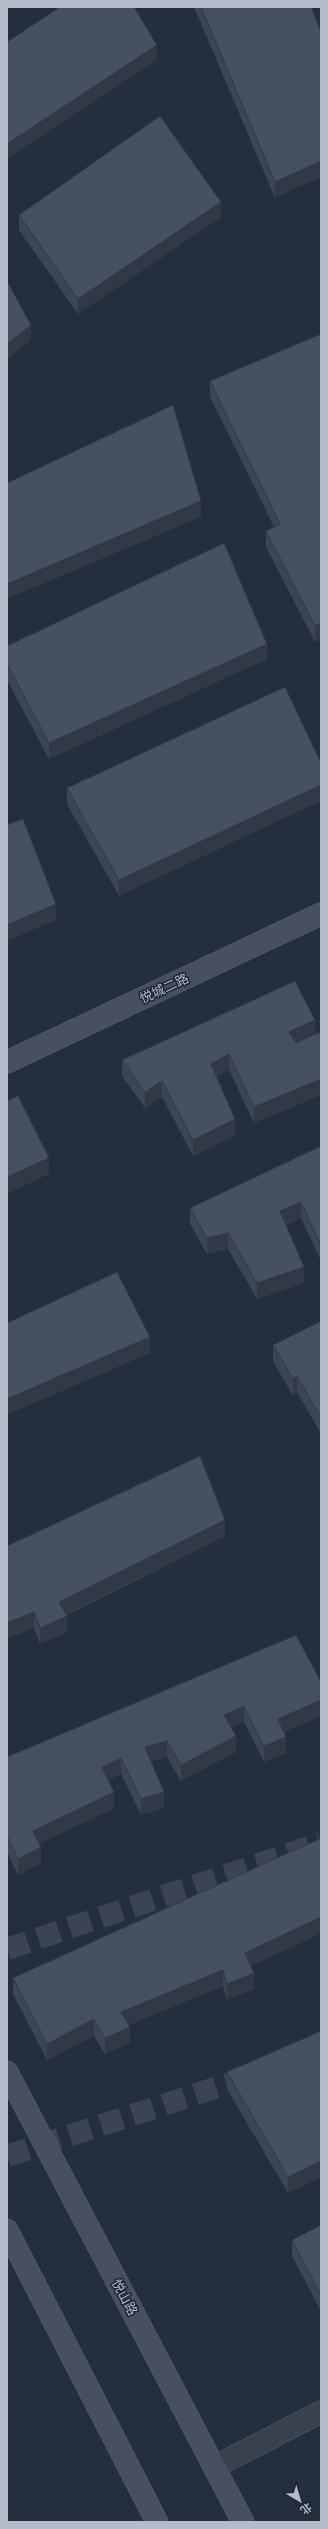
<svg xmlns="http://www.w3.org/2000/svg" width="328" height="2529" font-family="'Source Sans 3','Noto Sans SC',sans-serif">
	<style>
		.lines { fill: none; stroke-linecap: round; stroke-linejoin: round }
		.primary-tunnel { stroke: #3a4453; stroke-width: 22; stroke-dasharray: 22 11; stroke-linecap: butt }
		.street-casing { stroke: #565f6c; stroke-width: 23 }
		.secondary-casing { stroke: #565f6c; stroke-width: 23 }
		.street { stroke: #38414e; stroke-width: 22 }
		.secondary { stroke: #465061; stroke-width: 22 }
		.wall { fill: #3b4654 }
		.shaded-wall { fill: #303945 }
		.building { fill: #455162; stroke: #303945 }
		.labels { text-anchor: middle; stroke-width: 3; stroke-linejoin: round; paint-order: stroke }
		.street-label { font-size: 13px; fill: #b4bcc9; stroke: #1d2633 }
	</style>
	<rect width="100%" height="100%" fill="#242f3e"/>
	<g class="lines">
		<path class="primary-tunnel" d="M7 1949 321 1843
			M7 2156 255 2075"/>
		<defs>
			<path id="street" d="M214 2467 321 2412"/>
			<path id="secondary" d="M7 1062 321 914
				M7 2072 243 2522
				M7 2230 157 2522"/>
		</defs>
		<use href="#street" class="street-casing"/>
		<use href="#secondary" class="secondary-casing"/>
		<use href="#street" class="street"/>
		<use href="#secondary" class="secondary"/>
	</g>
	<path class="wall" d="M194 7H311L275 198Z
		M19 215 221 217 78 314 19 230Z
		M321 334 315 642 266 547V531L274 527 210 397V381Z
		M7 646 267 659 49 759 7 680Z
		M321 763 119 896 67 804V788Z
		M315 1033 321 1037V1095L254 1123 229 1070 216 1077 235 1135 193 1156 162 1097 145 1108 122 1076V1060Z
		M321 1146V1261L301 1218 286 1225 304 1283 257 1299 228 1249 207 1254 190 1224V1208Z
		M321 1321V1434L297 1392 293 1396 273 1361V1345Z
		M225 1536 67 1615V1632L40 1644 34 1628 7 1546Z
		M321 1682V1716L284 1732 286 1753 264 1762 244 1722 231 1728 236 1752 181 1781 167 1757 151 1761 164 1808 141 1815 121 1774 108 1780 114 1808 39 1844 41 1863 18 1875 7 1852V1757Z
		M321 1933 251 1966 254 1989 227 2000 223 1986 129 2025 130 2043 105 2054 94 2036 47 2060 13 1994V1978Z
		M321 2031 288 2193 227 2089V2072Z
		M321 2225V2311L292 2256V2240Z"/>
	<path class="shaded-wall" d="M157 45V60L7 159V144Z
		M321 161V177L275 198V182Z
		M221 202V217L78 314V299Z
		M31 325V340L7 359V344Z
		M201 501V517L7 599V584Z
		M321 623V640L315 642V626Z
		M267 644V659L49 759V743Z
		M321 785V801L119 896V880Z
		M56 904V920L7 941V925Z
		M315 1020V1036L289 1048V1032Z
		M229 1054V1070L211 1080V1064Z
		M321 1079V1095L254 1123V1107Z
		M162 1081V1097L145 1108V1092Z
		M235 1119V1135L193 1156V1140Z
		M49 1158V1174L7 1194V1177Z
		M301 1202V1218L280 1228V1211Z
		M228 1233V1249L207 1254V1238Z
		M304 1267V1283L257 1299V1283Z
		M150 1337V1353L7 1415V1399Z
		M297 1376V1392L293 1396V1379Z
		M225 1520V1536L59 1618V1602Z
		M34 1612V1628L7 1639V1623Z
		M67 1616V1632L40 1644V1628Z
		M321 1700V1716L278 1735V1719Z
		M244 1706V1722L224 1731V1715Z
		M236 1736V1752L181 1781V1765Z
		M286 1737V1753L264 1762V1746Z
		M167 1741V1757L145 1763V1747Z
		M121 1758V1774L102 1783V1767Z
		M114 1792V1808L33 1847V1831Z
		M164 1792V1808L141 1815V1799Z
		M41 1847V1863L18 1875V1859Z
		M321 1917V1933L245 1969V1953Z
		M223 1970V1986L121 2028V2012Z
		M254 1973V1989L227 2000V1984Z
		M94 2019V2036L47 2060V2044Z
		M130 2027V2043L105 2054V2038Z
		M321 2161V2177L288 2193V2177Z"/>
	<path class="building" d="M60 7H134L157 45 7 144V42Z
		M201 7H311L321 32V161L275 182Z
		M160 116 221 202 78 299 19 215Z
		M7 281 31 325 7 344Z
		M321 334V623L315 626 266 531 280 524 210 381Z
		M173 405 201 501 7 584V483Z
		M224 543 267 644 49 743 7 664V646Z
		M285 687 321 763V785L119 880 67 788Z
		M23 819 56 904 7 925V825Z
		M295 981 315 1020 289 1032 296 1043 319 1032 321 1037V1079L254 1107 229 1054 211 1064 235 1119 193 1140 162 1081 145 1092 122 1060Z
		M18 1096 49 1158 7 1177V1101Z
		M321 1146V1245L301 1202 280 1211 304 1267 257 1283 228 1233 207 1238 190 1208Z
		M117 1272 150 1337 7 1399V1323Z
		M321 1321V1418L297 1376 293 1379 273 1345Z
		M200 1456 225 1520 59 1602 67 1616 40 1628 34 1612 7 1623V1546Z
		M296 1635 321 1682V1700L278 1719 286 1737 264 1746 244 1706 224 1715 236 1736 181 1765 167 1741 145 1747 164 1792 141 1799 121 1758 102 1767 114 1792 33 1831 41 1847 18 1859 7 1836V1757Z
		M321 1838V1917L245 1953 254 1973 227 1984 223 1970 121 2012 130 2027 105 2038 94 2019 47 2044 13 1978Z
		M321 2031V2161L288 2177 227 2072Z
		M321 2225V2295L292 2240Z"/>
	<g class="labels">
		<g class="street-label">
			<text transform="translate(164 988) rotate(-25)" y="5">悦城二路</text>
			<text transform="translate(125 2297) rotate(62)" y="5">悦山路</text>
		</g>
	</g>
	<rect width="328" height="2529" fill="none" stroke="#b4bcc9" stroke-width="16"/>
	<g transform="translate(300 2501) rotate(142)" stroke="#1d2633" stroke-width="3" paint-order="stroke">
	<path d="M0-3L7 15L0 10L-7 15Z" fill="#b4bcc9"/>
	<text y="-6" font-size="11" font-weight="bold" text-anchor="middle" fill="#b4bcc9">北</text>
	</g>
</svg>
